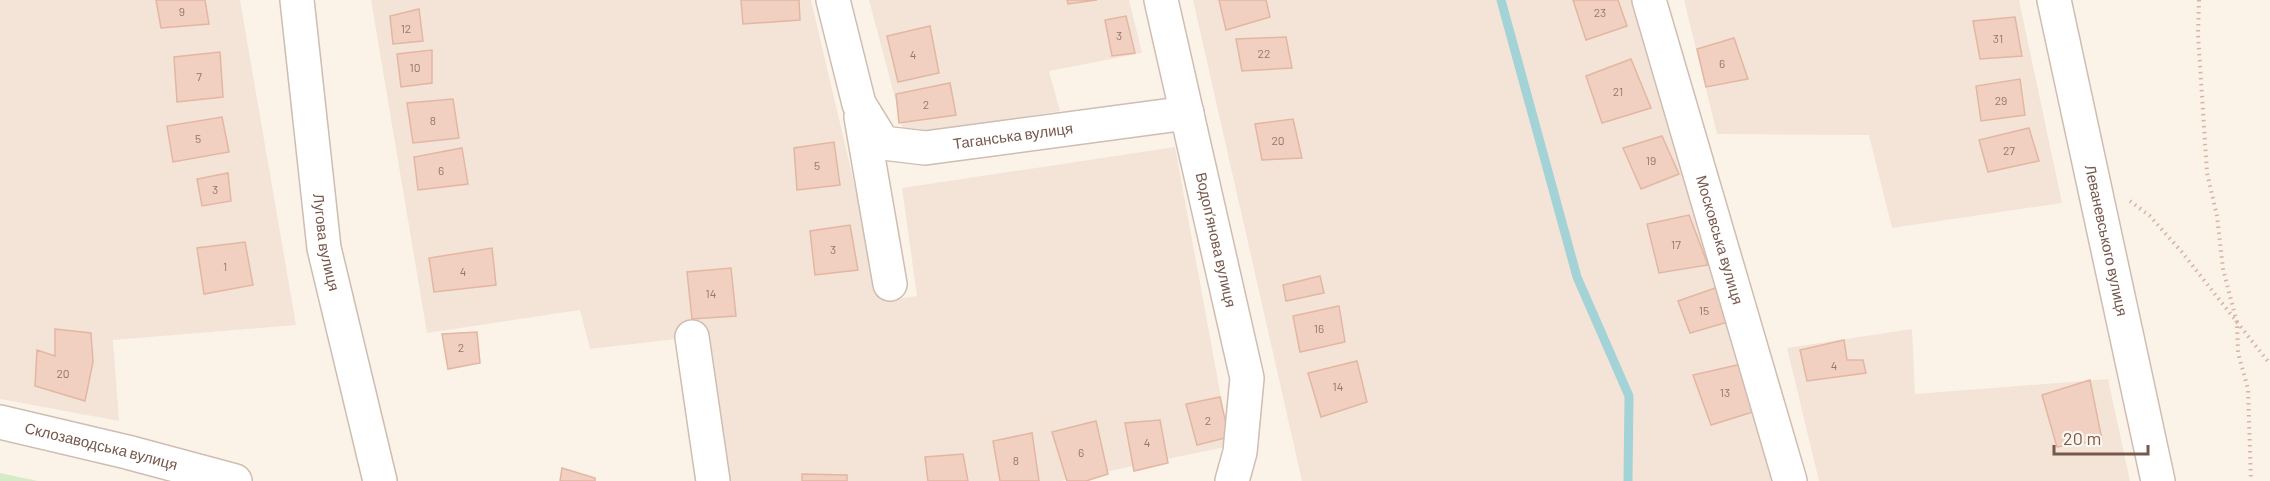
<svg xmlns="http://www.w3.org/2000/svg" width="2270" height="481" font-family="Barlow,sans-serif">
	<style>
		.residential { fill: #f3e4d7 }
		.green { fill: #d7eac7 }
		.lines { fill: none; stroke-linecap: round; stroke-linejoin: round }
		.stream { stroke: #a3d3d7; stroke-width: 9 }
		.building { fill: #f1d0c1; stroke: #e3b6a1; stroke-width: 1.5 }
		.minor-casing { stroke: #d0bcb1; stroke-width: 36 }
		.path { stroke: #d6b3a3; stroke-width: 4; stroke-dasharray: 1.5 4.5; stroke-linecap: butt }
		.minor { stroke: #fff; stroke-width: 33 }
		.labels { text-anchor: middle; stroke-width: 4.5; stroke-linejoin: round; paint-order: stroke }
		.number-label { font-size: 12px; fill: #95766a }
		.street-label { font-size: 15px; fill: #76584d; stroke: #fef7ef }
	</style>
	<rect width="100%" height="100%" fill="#fcf3e8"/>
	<path class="residential" d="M0 0H240L296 325 113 340 119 421 0 399Z
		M371 0H811L882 301 917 296 902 188 1175 147 1230 446 1061 481H725L702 336 590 349 580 310 427 333Z
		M869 0H1129L1142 53 1049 71 1060 111 905 136Z
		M1193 0H1639L1778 481H1302Z
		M1684 0H2019L2062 203 1892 228 1869 135 1717 134Z
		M1912 329 1915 394 2108 379 2130 481H1819L1787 348Z"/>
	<path class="green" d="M0 473 38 481H0Z"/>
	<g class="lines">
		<path class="stream" d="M1501 0 1577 277 1629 396 1628 481"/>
	</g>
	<path class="building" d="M156 0H205L209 24 161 28Z
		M741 0H799L800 20 743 24Z
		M1067 0H1097L1068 4Z
		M1219 0H1266L1270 17 1226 30Z
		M1573 0H1618L1627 26 1586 40Z
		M419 9 423 41 393 44 390 16Z
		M1126 16 1135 53 1112 56 1105 20Z
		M2015 17 2022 56 1980 59 1973 21Z
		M930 26 939 73 898 82 887 36Z
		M1286 37 1292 68 1242 71 1236 39Z
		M1734 38 1748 79 1706 87 1697 49Z
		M432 50V83L401 87 397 54Z
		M220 52 223 97 177 102 174 57Z
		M1631 59 1651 108 1602 123 1586 76Z
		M2020 79 2025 115 1981 121 1976 86Z
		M950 83 956 115 899 123 896 94Z
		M453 99 459 138 413 143 407 103Z
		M222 117 229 152 173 162 167 126Z
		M1293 119 1302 158 1262 160 1255 124Z
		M2029 128 2039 161 1988 172 1979 140Z
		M1662 136 1679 174 1641 189 1623 148Z
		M834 142 840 185 797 190 794 148Z
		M462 148 468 184 418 190 414 157Z
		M228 173 231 201 202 206 197 179Z
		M1689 215 1708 265 1659 273 1647 224Z
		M850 225 858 270 815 275 810 231Z
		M245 242 253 285 204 294 197 248Z
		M492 248 496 285 434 292 429 258Z
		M731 268 736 316 692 319 687 272Z
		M1320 276 1324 293 1286 301 1283 285Z
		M1718 287 1728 322 1690 333 1678 301Z
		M1339 306 1345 342 1300 352 1293 316Z
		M55 329 91 333 93 362 85 401 35 386 37 350 55 356Z
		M477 332 480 363 448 369 442 334Z
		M1844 340 1847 360H1863L1866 373 1807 381 1800 350Z
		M1357 361 1367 402 1321 417 1308 373Z
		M1742 364 1756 411 1711 425 1693 375Z
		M2090 380 2102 440 2057 447 2042 395Z
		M1220 397 1229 437 1197 445 1186 404Z
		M1160 420 1168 463 1134 471 1125 423Z
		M1096 421 1108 474 1086 481H1067L1052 432Z
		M1032 433 1039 481H1000L993 441Z
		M963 454 968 481H928L925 457Z
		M562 468 595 478V481H560Z
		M802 474 847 475V481H802Z"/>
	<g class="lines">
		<defs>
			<g id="minor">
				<path id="s1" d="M297 0 324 248 380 481"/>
				<path id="s2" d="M833 0 859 104 883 143 925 148 1187 113"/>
				<path id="s3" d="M1161 0 1247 378 1240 452 1232 481"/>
				<path id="s4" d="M1649 0 1790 481"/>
				<path id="s5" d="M2054 0 2158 481"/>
				<path d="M861 117 890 284"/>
				<path d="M692 337 713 481"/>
				<path id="s6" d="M0 422 127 452 235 481"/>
			</g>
		</defs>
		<use href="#minor" class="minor-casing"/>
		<path class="path" d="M2199 0 2198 34 2207 173 2217 216 2223 269 2237 323 2238 353 2248 389 2251 481
			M2130 201 2150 216 2181 251 2270 364"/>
		<use href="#minor" class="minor"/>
	</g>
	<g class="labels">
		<g class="number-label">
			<text x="182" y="16">9</text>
			<text x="1600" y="17">23</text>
			<text x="406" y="33">12</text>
			<text x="1119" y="40">3</text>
			<text x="1998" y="43">31</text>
			<text x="1264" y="58">22</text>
			<text x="913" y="59">4</text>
			<text x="1722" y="68">6</text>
			<text x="415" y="72">10</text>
			<text x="199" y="81">7</text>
			<text x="1618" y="96">21</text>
			<text x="2001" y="105">29</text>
			<text x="926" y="109">2</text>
			<text x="433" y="125">8</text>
			<text x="198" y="143">5</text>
			<text x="1278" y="145">20</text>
			<text x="2009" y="155">27</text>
			<text x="1651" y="165">19</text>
			<text x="817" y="170">5</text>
			<text x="441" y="175">6</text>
			<text x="215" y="194">3</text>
			<text x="1676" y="249">17</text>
			<text x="833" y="254">3</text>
			<text x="225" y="271">1</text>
			<text x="463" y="276">4</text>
			<text x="711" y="298">14</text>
			<text x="1704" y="315">15</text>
			<text x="1319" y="333">16</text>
			<text x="461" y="352">2</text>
			<text x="1834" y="370">4</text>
			<text x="63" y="378">20</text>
			<text x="1338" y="391">14</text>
			<text x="1725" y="397">13</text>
			<text x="1208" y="425">2</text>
			<text x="1147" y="447">4</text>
			<text x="1081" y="457">6</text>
			<text x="1016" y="465">8</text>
		</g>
		<g class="street-label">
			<text dy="5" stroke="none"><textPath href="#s2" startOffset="284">Таганська вулиця</textPath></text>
			<text dy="5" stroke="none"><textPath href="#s3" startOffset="246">Водоп’янова вулиця</textPath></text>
			<text dy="5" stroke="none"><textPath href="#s4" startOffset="250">Московська вулиця</textPath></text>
			<text dy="5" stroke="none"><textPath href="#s5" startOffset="246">Леваневського вулиця</textPath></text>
			<text dy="5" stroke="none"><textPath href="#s1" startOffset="244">Лугова вулиця</textPath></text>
			<text dy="5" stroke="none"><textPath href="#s6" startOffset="104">Склозаводська вулиця</textPath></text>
		</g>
	</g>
	<path d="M2054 445v9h94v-9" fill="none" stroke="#76584d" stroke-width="3"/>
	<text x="2063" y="445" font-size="18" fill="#76584d" stroke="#fef7ef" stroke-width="4.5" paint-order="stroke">20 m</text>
</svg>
